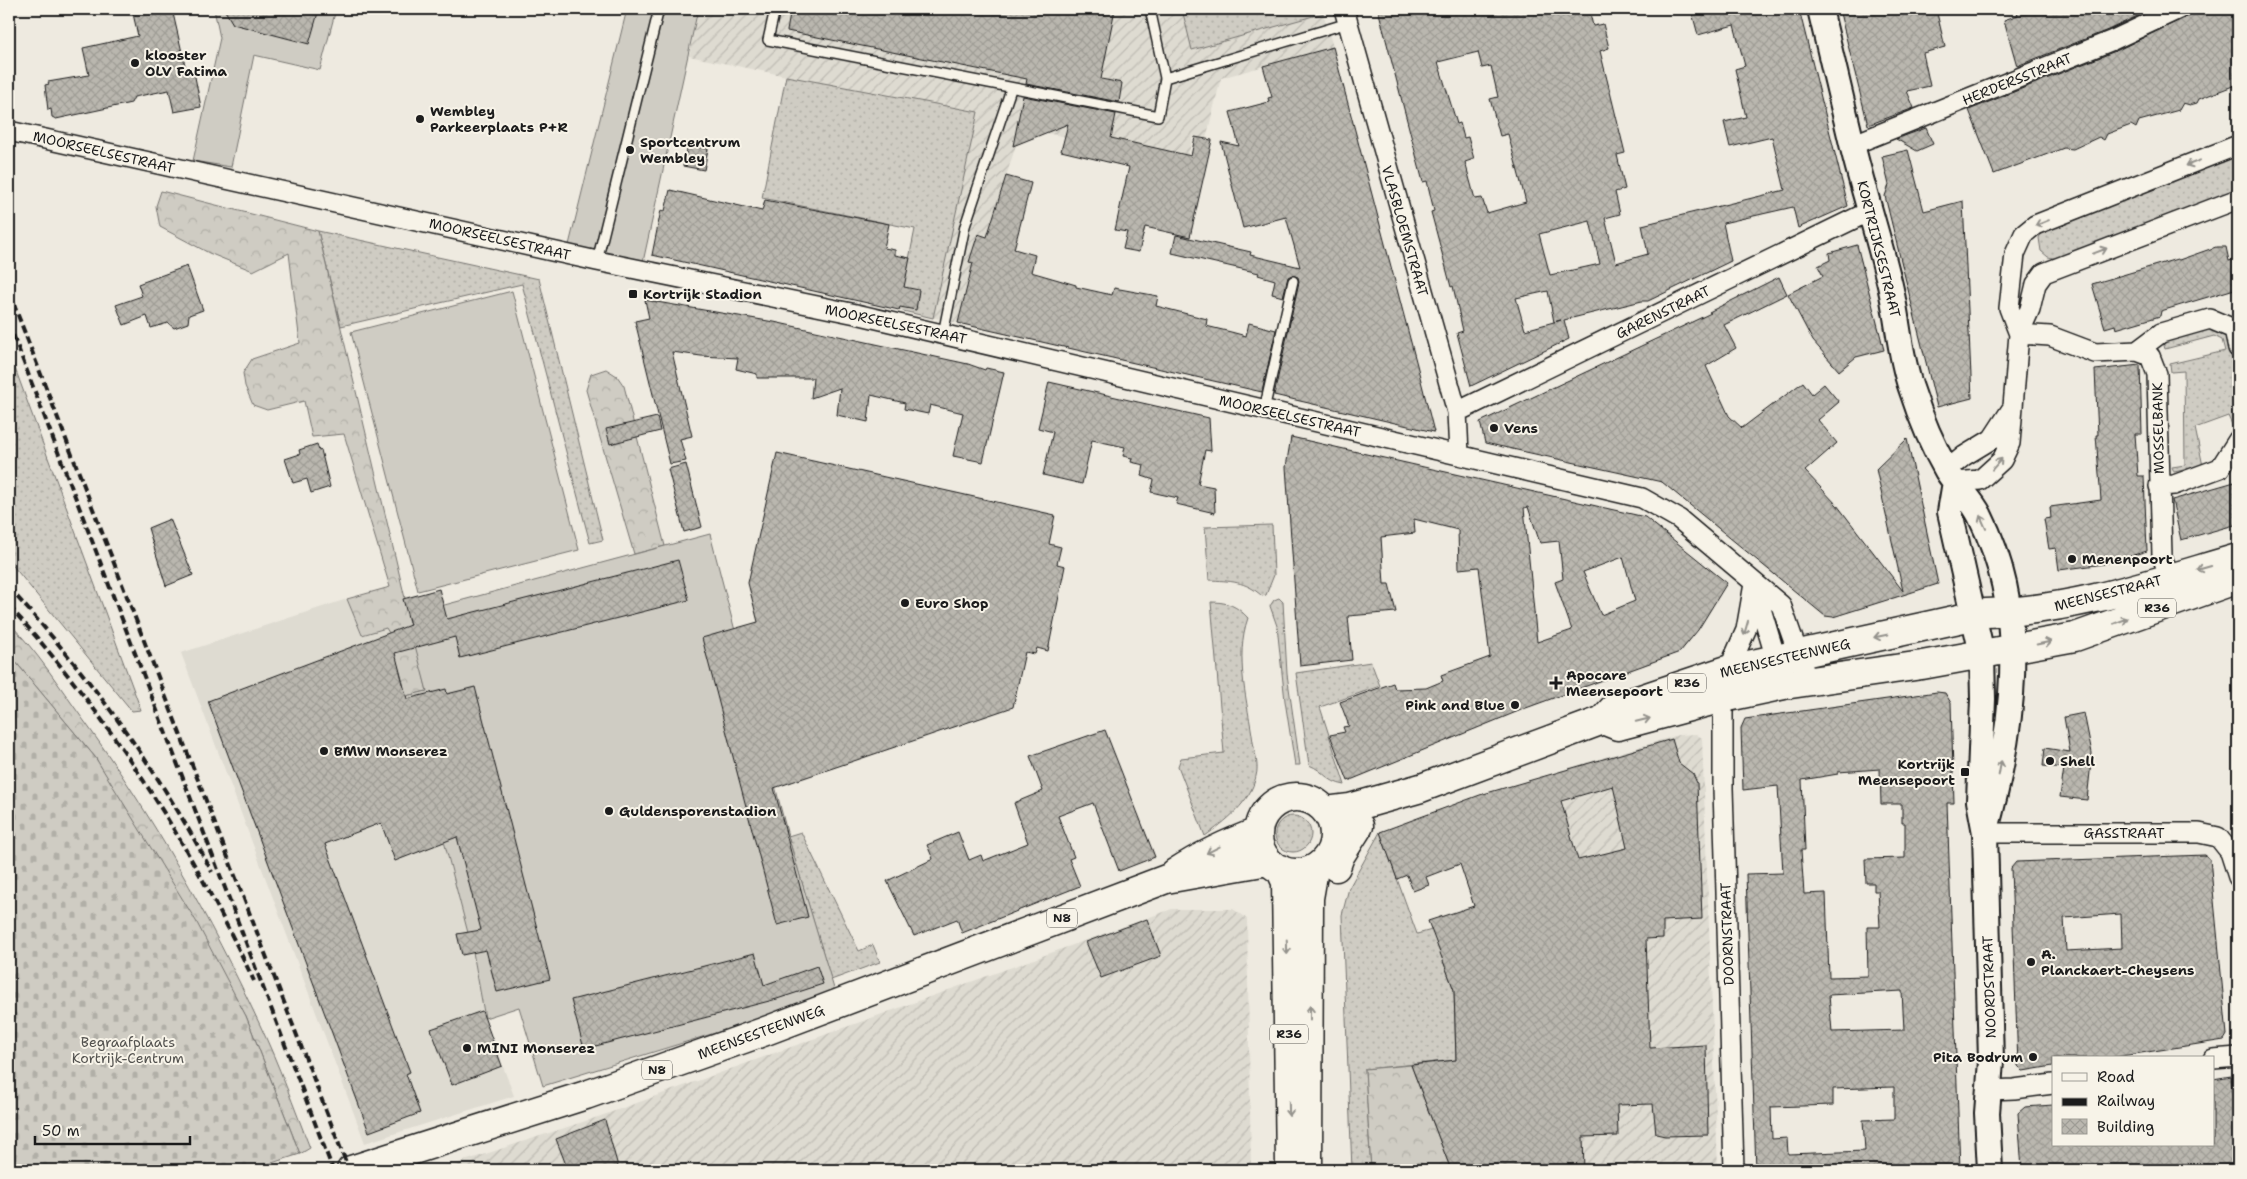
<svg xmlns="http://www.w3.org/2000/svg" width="2247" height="1179" font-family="'Shantell Sans',sans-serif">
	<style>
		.built { fill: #dedbd1 }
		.industrial { fill: url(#industrial-furrows) }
		.grass { fill: url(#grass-dots); stroke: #767470 }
		.forest { fill: url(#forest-crowns); stroke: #767470 }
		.cemetery { fill: url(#cemetery-stones); stroke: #767470 }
		.pitch { fill: #cfccc3; stroke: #767470 }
		.building { fill: url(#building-cross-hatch); stroke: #1c1c1c; fill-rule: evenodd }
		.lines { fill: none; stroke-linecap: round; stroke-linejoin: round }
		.service-casing { stroke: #1c1c1c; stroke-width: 12 }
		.minor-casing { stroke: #1c1c1c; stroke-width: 22 }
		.tertiary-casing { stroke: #1c1c1c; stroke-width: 28 }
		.primary-casing { stroke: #1c1c1c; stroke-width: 31 }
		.service { stroke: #f7f3e8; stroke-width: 9 }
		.minor { stroke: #f7f3e8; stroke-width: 19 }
		.tertiary { stroke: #f7f3e8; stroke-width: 24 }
		.primary { stroke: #f7f3e8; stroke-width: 28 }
		.rail { stroke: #1c1c1c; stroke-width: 4; stroke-dasharray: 8 4; stroke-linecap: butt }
		.oneway { stroke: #94928c }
		.poi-dot { fill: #1c1c1c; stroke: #f7f3e8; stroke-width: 2 }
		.labels { text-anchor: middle; stroke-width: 4; stroke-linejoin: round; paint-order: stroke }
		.shield { fill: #f7f3e8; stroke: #5e5c59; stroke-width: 1 }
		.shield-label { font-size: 12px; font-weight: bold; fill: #1c1c1c }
		.poi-label { font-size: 14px; font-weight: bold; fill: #1c1c1c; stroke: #f7f3e8; text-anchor: start }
		.street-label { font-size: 14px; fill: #1c1c1c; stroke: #f7f3e8 }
		.park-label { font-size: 14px; fill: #52514e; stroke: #f7f3e8 }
	</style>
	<defs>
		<pattern id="industrial-furrows" width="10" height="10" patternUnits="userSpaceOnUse" patternTransform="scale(1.25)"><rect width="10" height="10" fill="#dedbd1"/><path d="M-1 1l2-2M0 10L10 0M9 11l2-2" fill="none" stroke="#bebbb3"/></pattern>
		<pattern id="grass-dots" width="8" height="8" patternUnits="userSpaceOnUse" patternTransform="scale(1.25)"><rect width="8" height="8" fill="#cfccc3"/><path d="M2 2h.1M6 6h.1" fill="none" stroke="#b1afa7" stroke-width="1.8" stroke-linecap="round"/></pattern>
		<pattern id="forest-crowns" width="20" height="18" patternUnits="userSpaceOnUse" patternTransform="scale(1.25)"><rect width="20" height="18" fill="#cfccc3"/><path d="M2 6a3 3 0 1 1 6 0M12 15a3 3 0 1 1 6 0" fill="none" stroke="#b1afa7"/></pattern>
		<pattern id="cemetery-stones" width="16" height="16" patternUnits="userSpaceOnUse" patternTransform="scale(1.25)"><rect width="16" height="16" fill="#cfccc3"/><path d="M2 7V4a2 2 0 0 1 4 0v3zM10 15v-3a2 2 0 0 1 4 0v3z" fill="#b1afa7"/></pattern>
		<pattern id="building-cross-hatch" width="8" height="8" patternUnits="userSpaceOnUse" patternTransform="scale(1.25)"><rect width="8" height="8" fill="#bab7af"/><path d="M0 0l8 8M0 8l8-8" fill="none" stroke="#9f9d96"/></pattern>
	</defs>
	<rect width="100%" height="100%" fill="#eeeae0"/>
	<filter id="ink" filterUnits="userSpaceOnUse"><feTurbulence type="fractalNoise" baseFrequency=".02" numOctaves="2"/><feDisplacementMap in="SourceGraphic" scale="10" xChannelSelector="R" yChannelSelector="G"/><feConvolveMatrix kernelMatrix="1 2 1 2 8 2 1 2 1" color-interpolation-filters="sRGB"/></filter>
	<g filter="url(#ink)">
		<path class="built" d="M347 599 362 635 386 628 389 633 473 952 485 1018 514 1096 365 1143 181 653Z"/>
		<path class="industrial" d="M698 9H1322L1333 47 1221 78 1206 139 1193 136 1182 181 1104 161 1107 144 1045 133 1016 145 978 265 973 263 958 323 899 310 915 229 762 198 786 76 689 56Z
			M1696 734 1702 738 1718 1170H1451L1411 1065 1456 1060 1454 990 1441 958 1584 876 1561 802 1567 799 1559 771 1678 735Z
			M1172 909H1233L1247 919 1251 1170H437L598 1117Z"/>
		<path class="grass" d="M1182 9H1322L1324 13 1192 50Z
			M786 76 978 112 933 318 899 310 915 229 762 198Z
			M2238 152V193L2058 259 2048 257 2041 251 2039 238 2043 229Z
			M318 231 539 279 603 540 590 543 522 284 341 326Z
			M2211 329 2229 335 2236 360 2231 362C2236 382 2245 410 2234 429L2228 416 2195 428 2203 466 2174 472 2172 467 2185 465 2184 371 2171 372 2170 364 2225 351 2222 340 2214 336 2165 349 2163 342Z
			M9 352 141 710 132 711 9 561Z
			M1272 525 1274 575 1266 595 1262 596C1246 581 1230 581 1209 580L1205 527Z
			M1279 598 1283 602 1287 674 1300 765H1295L1285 701 1277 626 1270 606 1274 600Z
			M1211 602C1228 602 1237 606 1248 618 1234 657 1248 703 1253 742 1255 753 1259 766 1256 776 1251 802 1225 822 1205 836L1178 766 1181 758 1224 753Z
			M1371 662 1380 686 1320 707 1345 785C1326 782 1325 771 1309 765L1296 673Z
			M1275 834a18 18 0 1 1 36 0a18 18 0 1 1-36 0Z
			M801 832 859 951 873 945 880 962 831 980 788 836Z
			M1380 832 1417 934 1432 930 1488 942 1442 958 1454 990 1456 1060 1365 1069 1371 1170H1352L1342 915 1349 888Z"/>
		<path class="forest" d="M161 191 318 231 427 691 406 696 389 633 386 628 362 635 347 599 390 587 344 434 312 437 304 401 267 410 253 405 245 386 243 373 252 359 300 343 289 253 253 271 209 253 160 227 156 206Z
			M606 369 617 376 624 386 665 546 634 554 586 390 591 374Z
			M9 623C37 651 59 686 82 718 152 814 210 918 260 1025 279 1065 294 1107 310 1148L300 1154 246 1016 95 757 9 654Z
			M1411 1065 1451 1170H1371L1365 1069Z"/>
		<path class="cemetery" d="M9 654 95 757 196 921 246 1016 300 1154 250 1170H9Z"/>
		<path class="pitch" d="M214 9H336L320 70 254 55 231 167 193 161 220 38Z
			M627 9H698L643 262 569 245Z
			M512 291 579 550 418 591 351 332Z
			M710 534 788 836 835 992 767 1017 543 1086 519 1007 485 1018 473 952 406 696 427 691 407 615Z"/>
		<path class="building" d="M132 9H172L187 74 194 72 201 107 174 112 169 90 134 97 131 103 56 119 52 117 51 109 48 110 45 85 49 84 48 82 89 75 83 48 138 36Z
			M224 9H319L309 44 233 24Z
			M791 9H1115L1101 79 1122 83 1119 102 1026 84 1027 79 787 31Z
			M1378 9H1589L1593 26 1603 24 1609 48 1600 51 1625 153 1617 155 1625 189 1615 192 1620 214 1605 218 1616 263 1648 254 1642 225 1785 190 1772 137 1730 147 1724 122 1746 117 1735 69 1745 66 1734 25 1698 35 1691 9H1799L1848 206 1798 228 1793 207 1723 223 1731 261 1648 301H1642L1564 320 1569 339 1471 386 1457 333 1463 331 1453 286 1451 287 1446 268 1431 212 1434 211 1427 181 1423 182ZM1478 52 1482 68 1491 66 1498 97 1490 99 1500 136 1508 134 1526 202 1487 213 1482 198 1475 199 1465 162 1474 159 1468 137 1464 138 1460 123 1457 124 1438 62ZM1590 221 1600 264 1550 275 1539 234ZM1548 291 1554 322 1561 320 1525 330 1516 298Z
			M1839 9H1936L1945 47 1923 53 1930 86 1907 91 1914 108 1868 125Z
			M2016 9H2149L2150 10 2108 30 2017 66 2004 20 2018 15Z
			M2202 9H2230L2238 31V84L2199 99 2197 103 2190 105 2183 103 2179 110 2139 121 2136 128 2131 125 2107 134 2104 140 2099 137 2073 149 2064 148 1994 174 1969 110 2118 50Z
			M1333 47 1417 365 1434 432 1274 395 1299 282 1298 277 1292 275 1288 277 1283 297 1272 294 1275 280 1258 275 1259 273 1172 253 1176 235 1251 252 1250 255 1300 267 1286 217 1243 228 1221 142 1239 146 1230 112 1269 102 1268 98 1272 97 1263 66Z
			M1023 96 1116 114 1111 138 1191 156 1195 137 1212 140 1190 237 1145 227 1139 252 1123 249 1127 232 1115 230 1129 167 1061 151 1068 124 1013 146Z
			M1926 128 1933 144 1917 151 1896 139Z
			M688 145 708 149 704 170 683 166Z
			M1908 150 1924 211 1963 201 1972 398 1937 407 1885 196 1889 185 1882 156Z
			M1006 176 1031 183 1014 249 1035 255 1031 272 1076 285V287L1112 295 1114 288 1158 296 1156 306 1207 319 1206 326 1231 332 1246 336 1249 323 1276 330 1262 392 958 323 973 263 969 262 978 234 987 237Z
			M670 190 762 211 765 200 889 224 884 248 895 250V255L910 258 904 287 919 290 916 310 900 307 899 310 652 255 661 210 665 211Z
			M1857 245 1884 350 1856 357 1839 371 1813 341 1788 294 1823 276 1818 266 1830 260 1829 253Z
			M2216 247H2226L2229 261 2238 258V288L2161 311 2160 316 2116 329 2115 325 2105 328 2092 284 2177 259 2179 260Z
			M187 266 203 310 189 315 188 323 174 328 168 323 151 328 147 316 124 325 116 305 142 296 138 284Z
			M1779 277 1787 294 1724 325 1736 348 1706 366 1729 416 1742 428 1803 382 1812 394 1824 384 1839 402 1818 420 1837 443 1805 471 1837 505 1903 591 1876 469 1907 439 1938 584 1833 617 1825 616 1662 482 1485 443 1480 422 1711 313 1709 312Z
			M645 300 774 322 968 364 985 370 986 368 1004 372 983 462 953 456 963 413 930 405 928 414 904 409 905 403 871 395 868 422 837 415 840 388 811 398 813 378H757V374L736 369 738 358 701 356 672 352 692 436 680 439 686 461 670 464 635 321 649 318Z
			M2140 365 2142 434H2135L2138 476H2144L2147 551 2104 564 2059 570 2056 548 2049 549 2044 519 2051 518 2050 507 2101 500 2096 435H2098L2095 370Z
			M1049 382 1209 418 1211 451 1205 450 1198 484 1214 487 1215 513 1176 504 1178 498 1151 492 1154 480 1142 476 1144 465 1131 462 1132 458 1123 456 1125 447 1092 440 1082 484 1043 475 1053 432 1038 428Z
			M657 417 660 431 610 444 606 429Z
			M1291 437 1645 517 1727 583 1698 630 1680 652 1526 708 1348 781 1330 735 1345 732 1343 727 1349 726 1340 702 1393 683 1395 689 1426 688 1443 681 1441 675 1490 657 1479 567 1459 569 1458 530 1414 519 1415 533 1381 537 1384 584H1389L1396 612 1348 616 1352 660 1300 666 1286 467ZM1528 507 1540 543 1559 541 1563 579 1555 582 1572 630 1537 642 1524 508ZM1623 557 1635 601 1601 615 1583 572Z
			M317 444 319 451 321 450 330 487 311 493 307 479 293 483 285 459 300 454 299 450Z
			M777 453 1055 515 1049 544 1061 547 1057 564 1065 566 1048 651 1037 648 1035 654 1025 652 1013 707 774 788 808 917 777 925 702 638 758 622 748 583Z
			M686 464 702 527 684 532 668 469Z
			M2238 481V524L2181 540 2172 500Z
			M170 519 193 575 166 586 148 528Z
			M678 560 689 600 460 658 455 637 395 653 407 699 446 689 447 694 475 687 550 979 497 992 486 950 462 955 457 934 481 930 457 837 395 861 381 823 325 844 410 1072 406 1074 420 1113 369 1132 208 701 410 625 403 599 439 589 447 619Z
			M1937 692 1945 693 1951 703 1954 803H1947L1960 1170H1756L1746 874 1783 873 1778 786 1743 790 1741 728 1745 719ZM1880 769 1881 804H1902V823H1905V858L1865 859 1866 883H1874V891H1878L1880 927H1867L1868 976 1829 977 1826 893 1804 894 1801 850H1805L1802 780 1838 774V772ZM1902 991 1904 1030 1832 1032 1829 995ZM1894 1087V1119L1863 1120 1865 1151 1788 1154 1787 1138 1772 1139 1771 1107 1833 1105V1089Z
			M2084 713 2092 753 2087 800 2060 797 2064 768 2043 766 2045 748 2070 752 2064 717Z
			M1105 730 1155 857 1119 871 1093 803 1058 816 1074 857 1069 859 1080 886 962 933 957 919 914 936 887 881 933 859 927 845 958 832 969 860 981 855 983 861 1028 843 1014 803 1043 791 1030 756Z
			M1672 739 1679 763 1693 774 1697 783 1702 919 1663 921V938L1646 939 1650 1048 1706 1045 1708 1135 1665 1136 1656 1134 1653 1104 1617 1105 1618 1136 1583 1137 1584 1170H1451L1411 1065 1456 1060 1454 990 1428 921 1474 906 1460 864 1426 877 1429 885 1413 891 1407 875 1397 879 1380 832 1480 795ZM1613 786 1627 848 1578 860 1561 801Z
			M2205 855 2210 859 2227 1035 2224 1040 2109 1058H2053V1066L2023 1071 2018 1066 2011 868 2016 862ZM2121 914 2122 948 2066 951 2064 918Z
			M1147 919 1161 956 1101 978 1086 942Z
			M755 953 764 985 817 966 823 984 777 999 584 1049 571 1000Z
			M482 1011 502 1066 452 1085 431 1029Z
			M2231 1076 2238 1170H2022L2018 1113 2025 1107 2053 1105V1145H2213V1079Z
			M605 1120 619 1170H568L556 1139Z"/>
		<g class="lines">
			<defs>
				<path id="service" d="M775 9 768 40 1158 116 1165 78 1150 9
					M1165 78 1348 23
					M597 261 659 9
					M943 334 965 226 1011 89
					M1264 410 1293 281"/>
				<path id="minor" d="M1344 9 1457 412 1459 454
					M9 131 597 261 856 314 1642 498 1679 519 1781 605 1808 682
					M1852 145 2113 40 2179 9
					M2019 334 2050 336 2095 353 2137 351 2150 356 2157 374 2162 556 2170 578
					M2019 334 2009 308 2015 254 2024 234 2035 225 2238 145
					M2137 351 2161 333 2210 319 2234 329 2238 348
					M1457 412 1870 211
					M1947 470 1964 456 1992 439 2011 410
					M1955 482 1980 480 2002 460 2010 443 2019 334 2030 309 2036 284 2044 273 2238 199
					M2159 486 2174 485 2220 468 2238 440
					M1756 592 1779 669
					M1985 833H2199L2218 837 2230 852 2238 877
					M2213 1059 2238 1057
					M1990 1090 2014 1089 2053 1084
					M1734 1170 1723 788V698L1734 657 1746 630 1754 584"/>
				<path id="tertiary" d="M1820 9C1831 54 1841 99 1852 144 1863 190 1878 235 1889 281 1898 316 1899 354 1911 388 1920 416 1932 445 1947 471 1957 487 1972 499 1980 516 2030 616 2014 729 1985 833
					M1955 482 1950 512 1982 654 1983 699 1979 801 1985 833 1991 1061 1987 1113 1990 1170"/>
				<path id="primary" d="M1603 720 1618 726 1723 698 1784 685 1922 665 2075 637 2238 579
					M1258 835a38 38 0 1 1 76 0a38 38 0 1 1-76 0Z
					M1326 811 1350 808 1421 788 1603 720 1614 708 1730 669 1986 613C2073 611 2155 582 2238 558
					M1336 867 1340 856 1359 826
					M1280 869 1286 882 1290 1166
					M1175 873C1202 855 1228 843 1258 832
					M351 1170 586 1095 763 1032 1166 879 1268 861
					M1308 1170 1309 898 1314 869"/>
			</defs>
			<use href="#service" class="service-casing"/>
			<use href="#minor" class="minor-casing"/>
			<use href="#tertiary" class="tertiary-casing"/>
			<use href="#primary" class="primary-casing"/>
			<use href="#service" class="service"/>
			<use href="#minor" class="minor"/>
			<use href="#tertiary" class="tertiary"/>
			<use href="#primary" class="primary"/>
			<path class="rail" d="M9 292 349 1170
				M9 324 333 1170
				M9 588C89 675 157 767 212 872
				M9 606C112 719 189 843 254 981"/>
		</g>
		<defs><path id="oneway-shaft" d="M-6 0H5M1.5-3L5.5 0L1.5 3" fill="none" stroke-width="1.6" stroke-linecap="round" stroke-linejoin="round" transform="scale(1.25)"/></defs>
		<g class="oneway">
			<use href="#oneway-shaft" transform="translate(2193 163) rotate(159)"/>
			<use href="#oneway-shaft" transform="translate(2042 223) rotate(158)"/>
			<use href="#oneway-shaft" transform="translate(2100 251) rotate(-21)"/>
			<use href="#oneway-shaft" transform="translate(1997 464) rotate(-49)"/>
			<use href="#oneway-shaft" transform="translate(1983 522) rotate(-114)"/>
			<use href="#oneway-shaft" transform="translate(2204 568) rotate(164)"/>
			<use href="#oneway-shaft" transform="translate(2121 621) rotate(-21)"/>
			<use href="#oneway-shaft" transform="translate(1746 628) rotate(106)"/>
			<use href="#oneway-shaft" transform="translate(1881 636) rotate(168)"/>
			<use href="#oneway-shaft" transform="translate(2044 643) rotate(-11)"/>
			<use href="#oneway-shaft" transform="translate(1643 720) rotate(-14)"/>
			<use href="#oneway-shaft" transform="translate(2000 768) rotate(-80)"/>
			<use href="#oneway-shaft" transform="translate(1213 850) rotate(153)"/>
			<use href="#oneway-shaft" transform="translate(1287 947) rotate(88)"/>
			<use href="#oneway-shaft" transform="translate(1310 1013) rotate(-90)"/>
			<use href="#oneway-shaft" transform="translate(1289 1109) rotate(89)"/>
		</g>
	</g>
	<g class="poi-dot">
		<circle cx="135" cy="63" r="5"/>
		<circle cx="420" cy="119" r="5"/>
		<circle cx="630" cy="150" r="5"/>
		<rect x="628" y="289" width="10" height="10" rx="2.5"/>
		<circle cx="1494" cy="428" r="5"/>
		<circle cx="2072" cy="559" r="5"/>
		<circle cx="905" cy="603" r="5"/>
		<path d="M1553.5 675.5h5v5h5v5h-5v5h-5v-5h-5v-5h5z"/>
		<circle cx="1515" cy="705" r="5"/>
		<circle cx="324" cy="751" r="5"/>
		<circle cx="2050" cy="761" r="5"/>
		<rect x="1960" y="767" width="10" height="10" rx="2.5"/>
		<circle cx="609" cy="811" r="5"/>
		<circle cx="2031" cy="962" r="5"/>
		<circle cx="467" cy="1048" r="5"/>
		<circle cx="2033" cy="1057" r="5"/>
	</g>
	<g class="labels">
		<g class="shield">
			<rect x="2138" y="598.5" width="38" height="19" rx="4"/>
			<rect x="1668" y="673.5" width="38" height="19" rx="4"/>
			<rect x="1047" y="908.5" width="30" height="19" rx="4"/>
			<rect x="1270" y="1024.5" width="38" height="19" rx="4"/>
			<rect x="642" y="1060.5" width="30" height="19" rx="4"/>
		</g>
		<g class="shield-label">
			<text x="2157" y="612">R36</text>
			<text x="1687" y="687">R36</text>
			<text x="1062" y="922">N8</text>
			<text x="1289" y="1038">R36</text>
			<text x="657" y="1074">N8</text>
		</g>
		<g class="poi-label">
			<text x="145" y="60">klooster<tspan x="145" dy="16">OLV Fatima</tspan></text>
			<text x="430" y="116">Wembley<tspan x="430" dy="16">Parkeerplaats P+R</tspan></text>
			<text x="640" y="147">Sportcentrum<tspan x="640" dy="16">Wembley</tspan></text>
			<text x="643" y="299">Kortrijk Stadion</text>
			<text x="1504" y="433">Vens</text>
			<text x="2082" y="564">Menenpoort</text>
			<text x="915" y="608">Euro Shop</text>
			<text x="1566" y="680">Apocare<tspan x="1566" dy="16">Meensepoort</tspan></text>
			<text x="1505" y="710" text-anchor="end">Pink and Blue</text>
			<text x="334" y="756">BMW Monserez</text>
			<text x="2060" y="766">Shell</text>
			<text x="1955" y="769" text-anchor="end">Kortrijk<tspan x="1955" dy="16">Meensepoort</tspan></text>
			<text x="619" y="816">Guldensporenstadion</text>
			<text x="2041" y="959">A.<tspan x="2041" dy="16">Planckaert-Cheysens</tspan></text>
			<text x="477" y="1053">MINI Monserez</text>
			<text x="2023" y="1062" text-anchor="end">Pita Bodrum</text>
		</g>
		<g class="street-label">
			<text transform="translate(2017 79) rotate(-22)" y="5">HERDERSSTRAAT</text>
			<text transform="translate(104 152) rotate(13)" y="5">MOORSEELSESTRAAT</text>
			<text transform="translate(1405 231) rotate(74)" y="5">VLASBLOEMSTRAAT</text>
			<text transform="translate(500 239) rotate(13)" y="5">MOORSEELSESTRAAT</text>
			<text transform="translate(1879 249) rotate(76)" y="5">KORTRIJKSESTRAAT</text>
			<text transform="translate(1663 312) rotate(-26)" y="5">GARENSTRAAT</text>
			<text transform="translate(896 324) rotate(12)" y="5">MOORSEELSESTRAAT</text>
			<text transform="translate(1290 416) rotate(13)" y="5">MOORSEELSESTRAAT</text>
			<text transform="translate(2158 428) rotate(-91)" y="5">MOSSELBANK</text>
			<text transform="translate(2108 593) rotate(-14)" y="5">MEENSESTRAAT</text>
			<text transform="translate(1785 658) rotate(-13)" y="5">MEENSESTEENWEG</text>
			<text x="2124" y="838">GASSTRAAT</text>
			<text transform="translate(1727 934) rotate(-92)" y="5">DOORNSTRAAT</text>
			<text transform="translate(1989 987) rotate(-92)" y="5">NOORDSTRAAT</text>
			<text transform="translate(761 1032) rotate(-20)" y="5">MEENSESTEENWEG</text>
		</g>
		<g class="park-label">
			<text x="128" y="1047">Begraafplaats<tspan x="128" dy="16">Kortrijk-Centrum</tspan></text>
		</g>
	</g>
	<rect width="2247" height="1179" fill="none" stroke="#f7f3e8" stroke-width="30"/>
	<rect x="15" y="15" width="2217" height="1149" fill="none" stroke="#1c1c1c" stroke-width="2" filter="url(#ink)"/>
	<rect x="2052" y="1056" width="162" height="90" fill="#f7f3e8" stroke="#9f9d96"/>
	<rect x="2062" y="1073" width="25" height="8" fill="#f7f3e8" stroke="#9f9d96"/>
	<text x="2097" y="1082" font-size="15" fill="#1c1c1c">Road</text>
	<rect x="2062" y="1098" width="25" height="8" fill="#1c1c1c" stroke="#9f9d96"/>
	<text x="2097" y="1106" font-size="15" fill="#1c1c1c">Railway</text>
	<rect x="2062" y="1119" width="25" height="15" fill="url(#building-cross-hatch)" stroke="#9f9d96"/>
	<text x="2097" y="1132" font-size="15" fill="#1c1c1c">Building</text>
	<path d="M35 1136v8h155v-8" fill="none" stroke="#1c1c1c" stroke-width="2.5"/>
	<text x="42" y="1136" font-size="15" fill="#1c1c1c" stroke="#f7f3e8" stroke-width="4" paint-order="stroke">50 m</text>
</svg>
